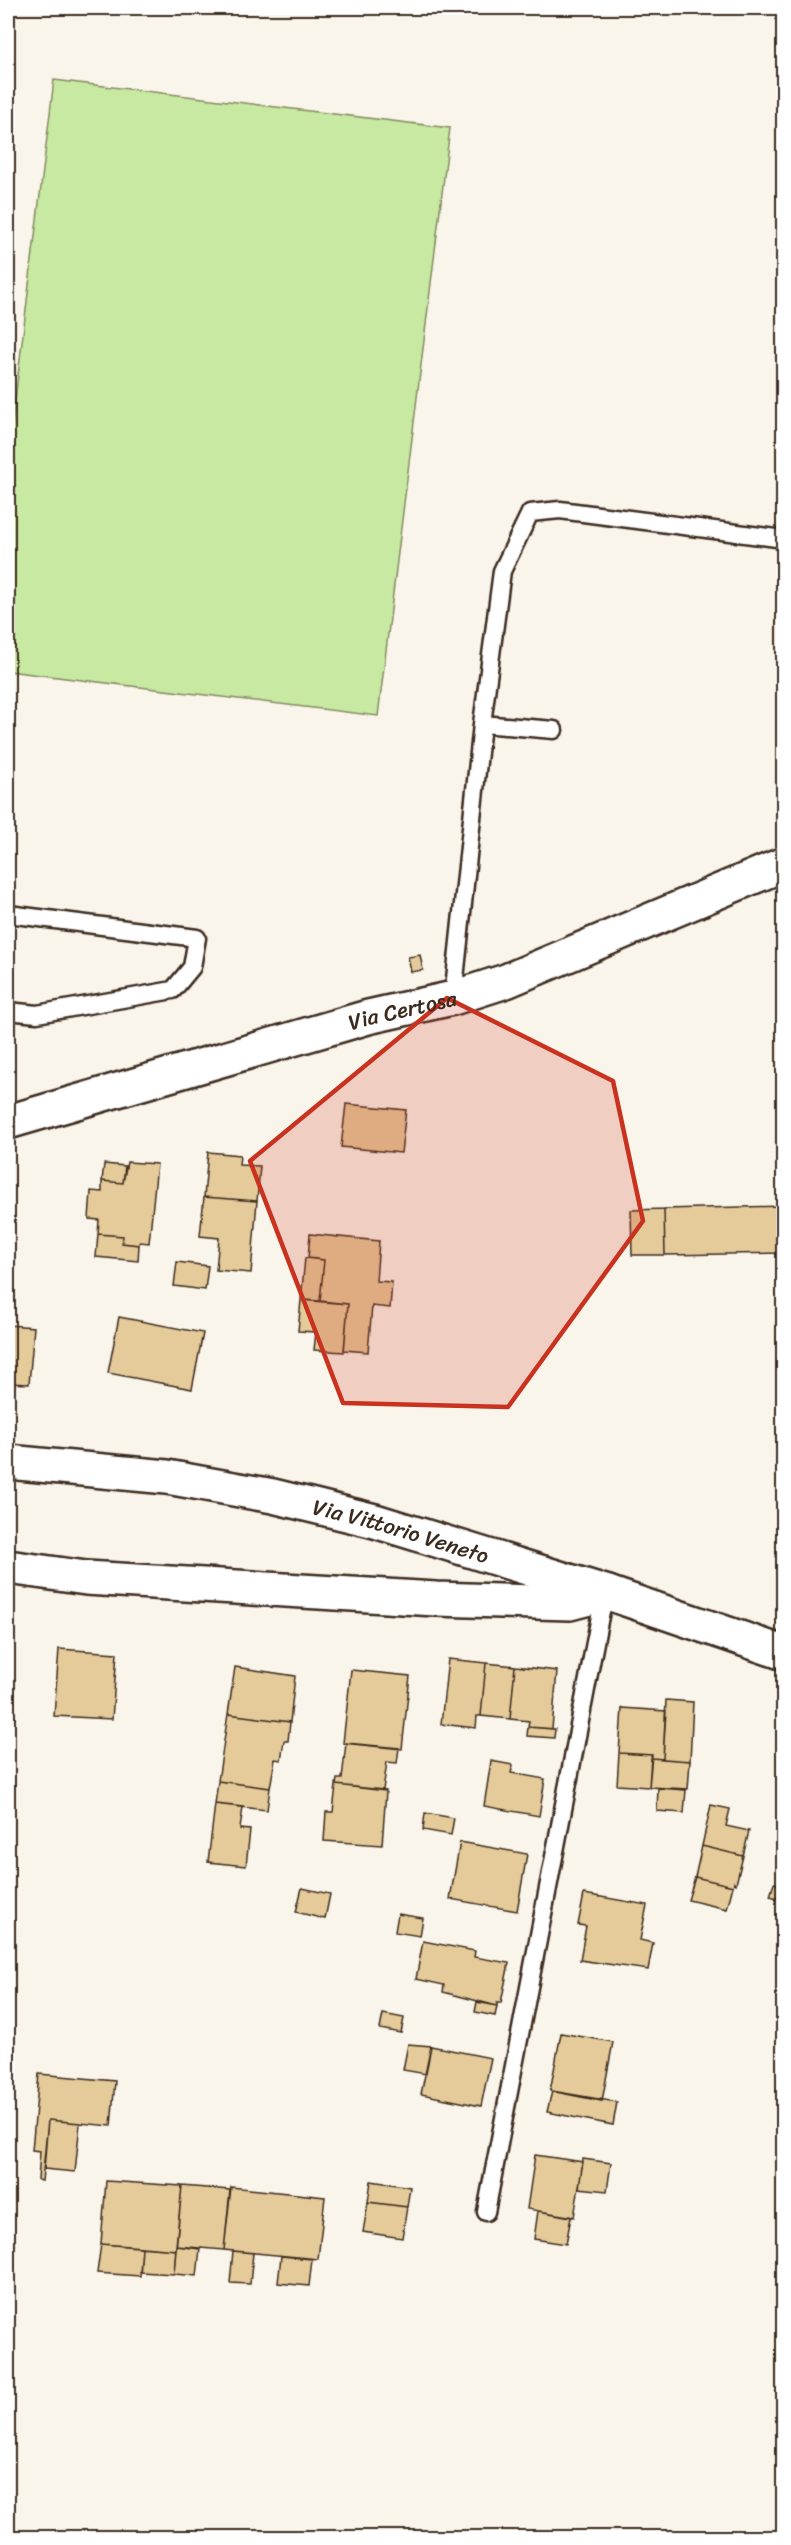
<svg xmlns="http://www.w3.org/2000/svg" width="791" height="2545" font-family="Sriracha,sans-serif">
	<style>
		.green { fill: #c8e9a1; stroke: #828a60; stroke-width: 1.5 }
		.building { fill: #e5cb9a; stroke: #3b2a1e; stroke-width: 1.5 }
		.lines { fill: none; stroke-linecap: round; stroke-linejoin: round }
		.lane-casing { stroke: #3b2a1e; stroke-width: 21 }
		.street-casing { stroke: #3b2a1e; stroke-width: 38 }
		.secondary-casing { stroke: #3b2a1e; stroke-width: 38 }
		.lane { stroke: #fff; stroke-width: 16 }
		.street { stroke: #fff; stroke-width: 33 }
		.secondary { stroke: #fff; stroke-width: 33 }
		.marked { fill: #c8321e; fill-opacity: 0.2; stroke: #c8321e; stroke-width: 4.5; stroke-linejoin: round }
		.labels { text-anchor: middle; stroke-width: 4.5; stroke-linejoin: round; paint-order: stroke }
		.street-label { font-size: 22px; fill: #3b2a1e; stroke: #fff }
	</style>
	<rect width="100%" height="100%" fill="#faf5eb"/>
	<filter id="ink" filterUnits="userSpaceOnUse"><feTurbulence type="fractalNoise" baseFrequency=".0167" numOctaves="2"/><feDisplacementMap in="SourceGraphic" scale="12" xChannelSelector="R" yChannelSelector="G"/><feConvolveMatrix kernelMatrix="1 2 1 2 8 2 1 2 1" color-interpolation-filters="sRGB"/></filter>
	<g filter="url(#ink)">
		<path class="green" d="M54 80 450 128 378 716 8 671V457Z"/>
		<path class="building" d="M420 955 423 970 411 972 408 957Z
			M346 1104 406 1110 401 1153 341 1147Z
			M208 1152 240 1155 239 1165 260 1166 257 1201 204 1197Z
			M127 1162 157 1164 149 1243 140 1242 139 1245 122 1243 123 1236 98 1234 99 1220 89 1219 91 1191 102 1192V1181L123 1183Z
			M104 1164 125 1166 123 1183 102 1181Z
			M204 1197 257 1201 251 1273 216 1270 219 1238 200 1236Z
			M784 1206V1253L665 1255 664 1209Z
			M664 1209 665 1255H632L631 1210Z
			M98 1234 123 1236 122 1243 139 1245 138 1261 96 1257Z
			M310 1234 379 1241 376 1281 392 1282 390 1308 372 1306 368 1352 344 1350 348 1304 320 1301 324 1260 308 1258Z
			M305 1258 324 1260 320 1301 301 1300Z
			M177 1262 208 1266 205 1290 174 1286Z
			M301 1300 348 1304 344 1352 314 1350 316 1332 298 1331Z
			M119 1317 203 1333 192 1389 108 1373Z
			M8 1325 34 1327 29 1384 8 1383Z
			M59 1649 117 1653 112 1719 54 1716Z
			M448 1659 486 1663 481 1716H477L476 1728 441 1724Z
			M486 1663 515 1666 510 1719 481 1716Z
			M515 1666 557 1671 552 1729 528 1727 529 1721 510 1719Z
			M235 1667 295 1676 290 1722 228 1714Z
			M351 1670 410 1676 402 1749 343 1743Z
			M666 1700 693 1702 690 1761 663 1759Z
			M622 1708 666 1711 663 1759 651 1758 652 1755 619 1753Z
			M228 1714 290 1722 288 1741H284L281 1760 275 1759 270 1788 218 1781Z
			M528 1727 555 1729 554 1738 527 1736Z
			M346 1743 399 1748 397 1763 387 1762 383 1790 336 1785 337 1779H342Z
			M619 1753 652 1755 649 1787 617 1785Z
			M651 1758 690 1761 688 1789 649 1787Z
			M491 1761 513 1765 511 1773 545 1779 539 1816 484 1806Z
			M218 1781 270 1788 267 1810 215 1804Z
			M336 1785 386 1791 382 1845 324 1841 326 1812H333Z
			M658 1788 686 1790 684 1813 657 1811Z
			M215 1804 243 1807 240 1829 250 1830 246 1866 208 1862Z
			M711 1805 730 1809 726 1826 749 1831 743 1856 702 1846Z
			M425 1813 454 1818 451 1835 423 1830Z
			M460 1842 527 1854 517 1911 450 1899Z
			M702 1846 743 1856 736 1884 734 1882 733 1886 695 1877Z
			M695 1877 733 1886 727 1909 688 1900Z
			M774 1883 784 1885V1900L770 1896Z
			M302 1888 330 1894 325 1919 296 1912Z
			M584 1894 647 1905 640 1940 653 1943 648 1970 580 1960 586 1926 578 1925Z
			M398 1914 423 1918 420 1936 395 1932Z
			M423 1941 475 1951 474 1957 509 1963 501 2003H497V2006L443 1992 444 1985 416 1979Z
			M477 2002 497 2006 495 2016 475 2012Z
			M383 2014 404 2018 401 2033 380 2029Z
			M561 2033 613 2042 602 2101 550 2091Z
			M408 2044 431 2046 426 2074 403 2070Z
			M431 2046 491 2058 481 2106 421 2094Z
			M39 2074 115 2081 111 2126 48 2120 42 2181 38 2180 40 2151 32 2150Z
			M552 2091 617 2102 613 2125 547 2112Z
			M48 2120 80 2123 75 2172 44 2169Z
			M535 2155 583 2162 574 2217 527 2209Z
			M583 2159 611 2163 607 2191 579 2188Z
			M106 2181 182 2186 176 2250 101 2244Z
			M371 2181 410 2187 407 2207 368 2202Z
			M182 2186 230 2190 224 2250 176 2246Z
			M231 2187 325 2197 318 2259 224 2250Z
			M368 2202 407 2207 402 2238 363 2232Z
			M538 2211 571 2217 566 2244 534 2239Z
			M101 2244 142 2247 140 2276 97 2273Z
			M176 2246 200 2249 197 2276 174 2274Z
			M142 2247 176 2250 174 2274 140 2272Z
			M233 2251 253 2253 250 2284 230 2283Z
			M281 2256 312 2259 309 2286 278 2283Z"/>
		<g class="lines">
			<defs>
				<path id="lane" d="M482 724 502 571 530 513 560 510 784 539
					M8 914 197 938 192 967 173 990 37 1014 8 1011
					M453 998 482 724 554 730
					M486 2212 601 1611 608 1593"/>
				<g id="street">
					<path id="s1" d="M8 1122 368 1017 453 998 506 981 784 864"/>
					<path d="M8 1567 86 1578 436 1599 570 1603 608 1593"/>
				</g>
				<g id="secondary">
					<path id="s2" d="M8 1462 167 1477 273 1496 375 1521 608 1593 784 1653"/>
				</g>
			</defs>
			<use href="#lane" class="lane-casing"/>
			<use href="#street" class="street-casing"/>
			<use href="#secondary" class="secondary-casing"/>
			<use href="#lane" class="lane"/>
			<use href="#street" class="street"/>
			<use href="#secondary" class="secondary"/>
		</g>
	</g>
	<path class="marked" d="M447 998 613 1081 643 1221 508 1407 343 1403 250 1161Z"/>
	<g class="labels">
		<g class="street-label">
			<text dy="8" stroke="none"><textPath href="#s1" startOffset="410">Via Certosa</textPath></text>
			<text dy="8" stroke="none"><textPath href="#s2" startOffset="400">Via Vittorio Veneto</textPath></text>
		</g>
	</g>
	<rect width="791" height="2545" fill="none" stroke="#fff" stroke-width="30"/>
	<rect x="15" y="15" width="761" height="2515" fill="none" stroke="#3b2a1e" stroke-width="2" filter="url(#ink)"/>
</svg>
